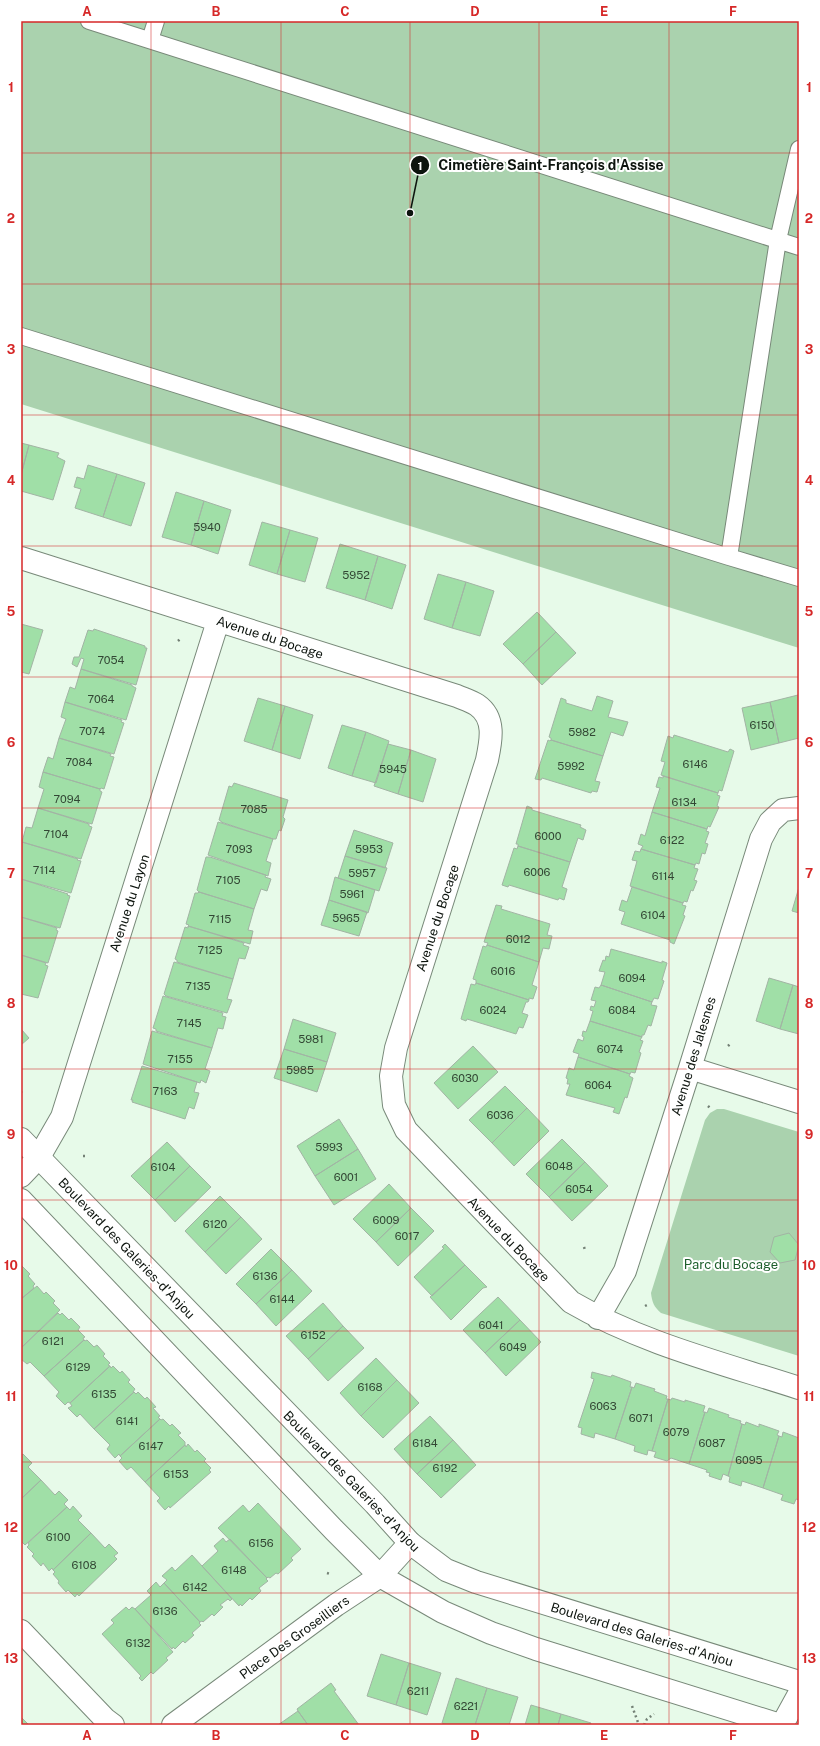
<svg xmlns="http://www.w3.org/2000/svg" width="820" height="1746" font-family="'Public Sans',sans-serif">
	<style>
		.green { fill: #aad2ae }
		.building { fill: #a0dfa7; stroke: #a2b4a4 }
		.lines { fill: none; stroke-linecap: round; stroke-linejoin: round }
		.service-casing { stroke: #788979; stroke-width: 18 }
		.minor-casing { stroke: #788979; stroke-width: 24 }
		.tertiary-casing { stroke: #788979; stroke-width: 24 }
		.path { stroke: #738075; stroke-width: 2.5; stroke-dasharray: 2 3; stroke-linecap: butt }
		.service { stroke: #fff; stroke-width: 16 }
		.minor { stroke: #fff; stroke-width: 22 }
		.tertiary { stroke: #fff; stroke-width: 22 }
		.grid { fill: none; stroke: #d62828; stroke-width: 1; stroke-opacity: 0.55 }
		.labels { text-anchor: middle; stroke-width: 4; stroke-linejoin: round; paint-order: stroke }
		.number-label { font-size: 11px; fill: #324734 }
		.street-label { font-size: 13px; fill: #0d140e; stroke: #fff }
		.park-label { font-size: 13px; fill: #1e5f2c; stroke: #fff }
		.leader { fill: none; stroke: #0d140e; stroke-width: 1.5 }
		.callout-dot { fill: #0d140e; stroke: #fff; stroke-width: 1.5 }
		.mark-label { font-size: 12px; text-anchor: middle; font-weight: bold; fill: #fff }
		.callout-label { font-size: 14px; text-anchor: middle; font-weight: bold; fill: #0d140e; stroke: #fff; stroke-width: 4; stroke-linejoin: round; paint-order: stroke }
		.neatline { fill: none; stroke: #d62828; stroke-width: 1.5 }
		.grid-label { font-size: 13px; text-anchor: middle; font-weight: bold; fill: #d62828 }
	</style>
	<rect width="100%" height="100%" fill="#e7fae9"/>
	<path class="green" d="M21 21H799V648L21 404Z
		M717 1109H724L799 1132V1356L661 1313C654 1307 652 1302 651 1293L705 1120 710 1113Z"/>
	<path class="building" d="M21 443 29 445 21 475Z
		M29 445 59 453 57 457 65 461 53 500 21 491V475Z
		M88 465 117 474 103 517 75 508 81 489 74 487 77 477 84 479Z
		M117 474 145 483 131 526 103 517Z
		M176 492 204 501 191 545 162 537Z
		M204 501 231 510 218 554 191 545Z
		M262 522 290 530 277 574 249 565Z
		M290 530 318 538 305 582 277 574Z
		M340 544 378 556 365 600 326 588Z
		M378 556 406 565 392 609 365 600Z
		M438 574 466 582 452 628 424 619Z
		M466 582 494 591 480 636 452 628Z
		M537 612 556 632 523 664 503 644Z
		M21 624 43 630 29 674 21 672Z
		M94 629 145 646V648H147L136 685 81 669 84 659 81 658 77 667 72 664 74 657H79L88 630 93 631Z
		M556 632 576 653 542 685 523 664Z
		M81 669 132 685V686L136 688 126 720 65 702 70 687 75 689Z
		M798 695 799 738 779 743 770 702Z
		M597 696 613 701 608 717 628 722 623 736 611 732 603 756 551 740V738L549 737 561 698 566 700V703L592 711Z
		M258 698 285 706 272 750 244 741Z
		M65 702 122 720 121 722 124 723 114 754 59 738 66 719 61 717Z
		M770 702 779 743 751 750 742 708Z
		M285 706 313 715 300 759 272 750Z
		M342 725 366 732 352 776 328 768Z
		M366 732 389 741 376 783 352 776Z
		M674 735 728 752 730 749 734 751 722 791 719 790 718 793 661 775 665 762 661 761 668 736 673 738Z
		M59 738 111 754 110 756 114 757 104 789 101 788 100 789 43 772 48 757 53 759Z
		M548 740 550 741 551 740 603 756 595 781 600 782 597 792 592 791 591 793 542 778 541 780 535 779Z
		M388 744 411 750 398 794 374 786Z
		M411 750 436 759 423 802 398 794Z
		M43 772 100 789V791L102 792 92 824 38 808 44 789 39 787Z
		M663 776 718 793 717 795 720 796 717 806 719 807 710 827 708 826 707 829 652 812 660 788 656 787 659 777 663 778Z
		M234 783 288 800 283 817 285 819 281 831 279 830 276 839H273L251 832 221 822V821L219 820 229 786 232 787Z
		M527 806 532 808V810L581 825 580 827 586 830 583 840 578 838 570 862 518 846V844H516Z
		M38 808 89 824V826L92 827 81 859 22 842 26 827 32 828Z
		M652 812 707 829 706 831 709 832 705 843 708 844 705 854 702 853 699 864 696 863 695 865 641 849 643 846 638 844 641 834 645 836Z
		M218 822 273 839 266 861 271 863 268 876 208 855Z
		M354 830 393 843 385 868 345 856Z
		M22 842 78 859 77 860 81 861 71 893 21 879Z
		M518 846 570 862 562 887 567 889 564 900 559 898 558 900 509 885 508 887 502 885 514 848 517 849Z
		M641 849 695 865 694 868 698 869 694 880 697 881 693 891 691 890 687 902 684 901 683 903 630 886 637 861 632 860 635 851 640 852Z
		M345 856 387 868 379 891 338 878Z
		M206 857H210L266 875 265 877 271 879 267 891 261 889 254 909 199 892 197 890Z
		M335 877 375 890 368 913 329 900Z
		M21 879 68 894 67 895 70 896 60 928 21 917Z
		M632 887 683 903 682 905 686 906 683 915 685 916 674 944 670 942V940L621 924 625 912 619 910 622 900 627 902Z
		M799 887V913L792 911Z
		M199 892 254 909 248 930 253 931 250 944 188 926 189 925 186 924 195 893H198Z
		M329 900 367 912 359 936 321 925Z
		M496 905 502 906 501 909 550 924 547 935 552 936 549 949 543 948 539 962 487 945 488 943 484 942Z
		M21 917 57 928 56 930 58 931 48 963 21 955Z
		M188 926 244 943 243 945 249 947 245 959 239 958 233 979 177 962V960L175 959 185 927 188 928Z
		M487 945 539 962 532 985 537 987 533 999 529 998V1000L476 983V980L473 979 483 946 486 947Z
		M611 949 662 963V961L667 963 662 980 664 981 658 999 654 998 652 1002 601 985 605 972 599 971 603 960 605 961 606 956 609 957Z
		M21 955 46 963 45 965 48 966 38 998 21 994Z
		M174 962 233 979 227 999 232 1000 227 1013 166 996 164 994Z
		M769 978 793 985 780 1029 756 1021Z
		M476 983 529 1000 528 1002H526L522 1013 528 1015 523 1028 519 1027 516 1034 467 1019 466 1021 461 1019 471 984 475 985Z
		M601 985 652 1002 651 1005 657 1006 651 1026 648 1025 644 1035H642V1037L590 1021 593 1011 590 1010 591 1006 594 1007 596 1001 591 1000 595 987 599 988Z
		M793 985 799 987V1034L780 1029Z
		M163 996 223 1013 222 1016 226 1017 223 1029 218 1028 212 1048 156 1031V1029L153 1028Z
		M293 1019 336 1033 327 1062 284 1049Z
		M590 1021 642 1037 640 1040 643 1041 639 1052 641 1053 635 1073 631 1072 630 1074 578 1057 579 1054 573 1052 578 1039 583 1041 584 1037 582 1036 583 1031 586 1032Z
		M21 1029 29 1038 21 1045Z
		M152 1031 212 1048 205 1069 210 1071 206 1083 201 1080 200 1083 143 1064Z
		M473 1046 498 1072 458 1109 434 1083Z
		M284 1049 327 1062 317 1092 274 1078Z
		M578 1057 630 1074 629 1076 633 1078 627 1098 625 1097 619 1114 613 1112 615 1108 566 1095 570 1084H567L568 1079 566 1078 569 1068 574 1070Z
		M142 1066 197 1082 194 1092 199 1093 194 1109 189 1107 185 1119 132 1102 133 1100H131Z
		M505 1086 527 1108 492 1143 469 1120Z
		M527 1108 549 1131 514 1166 492 1143Z
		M339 1119 358 1149 315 1176 297 1146Z
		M562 1139 585 1162 549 1197 526 1174Z
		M167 1142 190 1166 155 1200 131 1176Z
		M358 1149 376 1179 334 1205 315 1176Z
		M585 1162 608 1186 572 1221 549 1197Z
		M190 1166 211 1187 175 1222 155 1200Z
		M389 1184 411 1208 376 1242 353 1219Z
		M220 1196 241 1217 205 1252 185 1231Z
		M411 1208 434 1231 398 1266 376 1242Z
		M241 1217 262 1239 226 1274 205 1252Z
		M789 1233 799 1245 795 1260 780 1263 770 1252 774 1237Z
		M445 1244 465 1265 432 1296 414 1277 444 1248 442 1247Z
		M271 1249 292 1270 256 1304 236 1284Z
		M21 1265 30 1274 28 1276 35 1284 33 1286 34 1288 21 1299Z
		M465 1265 487 1287 483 1288 451 1320 430 1297Z
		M292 1270 312 1291 276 1326 256 1304Z
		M37 1286 44 1294 46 1292 55 1301 53 1303 60 1310 21 1348V1299Z
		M498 1297 520 1320 485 1353 463 1330Z
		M323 1303 343 1326 308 1359 286 1336Z
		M58 1313 60 1315 62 1313 69 1320 71 1318 80 1327 78 1330 85 1337 83 1338 84 1340 44 1376 30 1362 27 1364 21 1359V1348Z
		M520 1320 541 1342 506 1376 485 1353Z
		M343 1326 364 1348 328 1381 308 1359Z
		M84 1340 85 1341 87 1340 94 1347 97 1345 105 1354 103 1356 110 1363 108 1365 110 1366 70 1403 68 1402 65 1405 56 1396 59 1392 44 1376Z
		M376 1358 397 1380 361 1416 340 1393Z
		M110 1366 111 1368 113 1366 120 1373 122 1371 130 1380 128 1382 135 1389 133 1392H134L94 1429 80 1414 77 1417 68 1408 72 1406 70 1403Z
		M592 1372 611 1377 612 1375 631 1382 630 1387H632L615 1439 595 1433 594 1438 581 1434 582 1428 578 1427 594 1379 591 1378Z
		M397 1380 419 1403 383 1438 361 1416Z
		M636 1383 655 1389 654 1391 667 1396 666 1399H668L652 1451 648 1450 647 1455 634 1451 635 1446 615 1439 632 1387 634 1388Z
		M134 1392 136 1394 138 1392 145 1399 147 1397 156 1407 153 1408 160 1416 158 1417 160 1419 120 1456 119 1454 115 1458 107 1449 110 1445 94 1429Z
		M672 1398 685 1402V1400L705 1406 703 1412H705L689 1464 671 1458 667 1461 654 1457 656 1452 652 1451 668 1399 671 1400Z
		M709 1408 729 1415 728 1417 741 1421 740 1423 742 1424 728 1476 723 1474 721 1480 709 1476 710 1473 706 1472 707 1470 689 1464 705 1412 707 1413Z
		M430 1416 453 1440 417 1474 394 1449Z
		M160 1419 161 1420 163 1419 170 1426 172 1424 181 1433 178 1435 185 1442V1445L145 1482 131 1467 127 1470 119 1461 122 1458 120 1456Z
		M746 1422 759 1427V1424L779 1431 777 1435 779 1436 763 1488 742 1481 741 1486 729 1482 730 1477 728 1476 742 1424 745 1425Z
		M783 1432 799 1438V1500L796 1499 794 1504 781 1500 783 1495 763 1488 779 1436 782 1437Z
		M453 1440 476 1465 441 1498 417 1474Z
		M188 1444 195 1452 197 1450 206 1459 204 1461 211 1468 209 1470 211 1472 170 1508 169 1506 165 1510 157 1501 160 1498 145 1482 185 1445 186 1447Z
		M23 1454 32 1463 28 1467 41 1480 21 1499V1455Z
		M41 1480 55 1495 59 1491 68 1500 64 1504 67 1507 25 1545 21 1541V1499Z
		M258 1503 301 1549 291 1558 293 1560 278 1574 276 1573 270 1578 268 1577 267 1578 218 1528 243 1505 249 1512Z
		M73 1506 82 1516 78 1520 91 1533 53 1570 52 1568 49 1571 43 1563 41 1566 32 1556 34 1554 27 1547 29 1545 28 1543 67 1507 70 1510Z
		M91 1533 105 1548 109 1544 118 1553 114 1556 117 1559 79 1596 77 1594 75 1597 68 1590 66 1592 58 1583 59 1581 53 1574 55 1572 53 1570Z
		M223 1538 226 1542 230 1539 267 1578 266 1579 268 1581 259 1588 261 1591 252 1600 250 1598 242 1606 240 1604 239 1606 202 1566 218 1551 214 1546Z
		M192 1555 232 1599 230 1601 228 1599 220 1605 223 1607 214 1616 212 1614 203 1622 202 1621 200 1622 164 1583 167 1580 162 1576 172 1567 175 1571Z
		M156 1582 160 1587 164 1583 200 1622 199 1623 201 1625 192 1633 194 1635 185 1643 183 1641 175 1649 173 1647 172 1649 135 1609 151 1595 147 1591Z
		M126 1607 129 1610 132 1607 135 1609 173 1652 166 1658 168 1660 153 1674 151 1672 142 1681 139 1678 141 1676 102 1634 114 1623 111 1620Z
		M381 1654 409 1663 396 1705 367 1696Z
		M409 1663 441 1673 427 1715 396 1705Z
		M456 1678 487 1688 475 1725H448L442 1723Z
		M331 1683 336 1690 334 1691 359 1725H308L298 1711 297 1709Z
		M487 1688 518 1697 509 1725H475Z
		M531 1705 561 1714 558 1725H525Z
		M298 1711 308 1725H278Z
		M561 1714 591 1723 590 1725H558Z
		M21 1717 29 1725H21Z"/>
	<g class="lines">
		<defs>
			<path id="service" d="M89 21 799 247
				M150 40 156 21
				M799 149 778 240 729 557 799 578
				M21 336 729 557"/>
			<path id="minor" d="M21 558 457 696C464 699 471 701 477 705 496 718 491 741 487 760L396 1048 391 1076 394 1105 406 1130 571 1302C641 1343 722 1363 799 1388
				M690 1068 799 1102
				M21 1176 39 1157 62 1117 218 621
				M598 1318 625 1271 690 1068 761 839 770 822 783 810 799 808
				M21 1631 105 1719 113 1725
				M173 1725 336 1605 380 1576 410 1543
				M782 1725 799 1694"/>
			<path id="tertiary" d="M21 1139 375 1504 410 1543 446 1570 476 1582 799 1682
				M21 1200 334 1530 380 1576 443 1612 491 1633 536 1649 780 1725"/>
		</defs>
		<use href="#service" class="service-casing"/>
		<use href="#minor" class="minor-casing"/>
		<use href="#tertiary" class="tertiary-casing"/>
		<path class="path" d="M178 641 180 639
			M728 1046 730 1044
			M21 1091V1094
			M708 1106 710 1108
			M83 1156H86
			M584 1247 585 1250
			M645 1306 649 1304
			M327 1573 330 1574
			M632 1706 639 1725
			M644 1725 647 1719 654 1714"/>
		<use href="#service" class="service"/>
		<use href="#minor" class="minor"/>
		<use href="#tertiary" class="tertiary"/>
	</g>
	<path class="grid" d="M151 21V1725M281 21V1725M410 21V1725M539 21V1725M669 21V1725M21 153H799M21 284H799M21 415H799M21 546H799M21 677H799M21 808H799M21 938H799M21 1069H799M21 1200H799M21 1331H799M21 1462H799M21 1593H799"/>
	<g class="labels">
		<g class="number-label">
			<text x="207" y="531">5940</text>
			<text x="356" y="579">5952</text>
			<text x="111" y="664">7054</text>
			<text x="101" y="703">7064</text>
			<text x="762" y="729">6150</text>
			<text x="92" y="735">7074</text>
			<text x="582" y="736">5982</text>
			<text x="79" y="766">7084</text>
			<text x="695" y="768">6146</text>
			<text x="571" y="770">5992</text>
			<text x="393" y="773">5945</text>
			<text x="67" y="803">7094</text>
			<text x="684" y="806">6134</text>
			<text x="254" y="813">7085</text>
			<text x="56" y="838">7104</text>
			<text x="548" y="840">6000</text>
			<text x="672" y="844">6122</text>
			<text x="239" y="853">7093</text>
			<text x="369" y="853">5953</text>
			<text x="44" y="874">7114</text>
			<text x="537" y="876">6006</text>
			<text x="362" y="877">5957</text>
			<text x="663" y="880">6114</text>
			<text x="228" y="884">7105</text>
			<text x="352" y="898">5961</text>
			<text x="653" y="919">6104</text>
			<text x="346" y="922">5965</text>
			<text x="220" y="923">7115</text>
			<text x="518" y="943">6012</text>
			<text x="210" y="954">7125</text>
			<text x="503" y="975">6016</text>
			<text x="632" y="982">6094</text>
			<text x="198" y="990">7135</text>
			<text x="493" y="1014">6024</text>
			<text x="622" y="1014">6084</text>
			<text x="189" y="1027">7145</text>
			<text x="311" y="1043">5981</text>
			<text x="610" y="1053">6074</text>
			<text x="180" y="1063">7155</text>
			<text x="300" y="1074">5985</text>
			<text x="465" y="1082">6030</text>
			<text x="598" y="1089">6064</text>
			<text x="165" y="1095">7163</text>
			<text x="500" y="1119">6036</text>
			<text x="329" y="1151">5993</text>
			<text x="559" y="1170">6048</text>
			<text x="163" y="1171">6104</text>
			<text x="346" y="1181">6001</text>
			<text x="579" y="1193">6054</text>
			<text x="386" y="1224">6009</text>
			<text x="215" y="1228">6120</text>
			<text x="407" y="1240">6017</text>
			<text x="265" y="1280">6136</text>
			<text x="282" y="1303">6144</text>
			<text x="491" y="1329">6041</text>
			<text x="313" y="1339">6152</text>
			<text x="53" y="1345">6121</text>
			<text x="513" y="1351">6049</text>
			<text x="78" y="1371">6129</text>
			<text x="370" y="1391">6168</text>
			<text x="104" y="1398">6135</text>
			<text x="603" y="1410">6063</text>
			<text x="641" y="1422">6071</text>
			<text x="127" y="1425">6141</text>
			<text x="676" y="1436">6079</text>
			<text x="425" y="1447">6184</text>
			<text x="712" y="1447">6087</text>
			<text x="151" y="1450">6147</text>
			<text x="749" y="1464">6095</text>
			<text x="445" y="1472">6192</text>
			<text x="176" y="1478">6153</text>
			<text x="58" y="1541">6100</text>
			<text x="261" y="1547">6156</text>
			<text x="84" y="1569">6108</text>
			<text x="234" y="1574">6148</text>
			<text x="195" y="1591">6142</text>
			<text x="165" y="1615">6136</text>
			<text x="138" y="1647">6132</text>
			<text x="418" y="1695">6211</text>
			<text x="466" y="1710">6221</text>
		</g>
		<g class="street-label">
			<text transform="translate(270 637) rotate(18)" y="5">Avenue du Bocage</text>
			<text transform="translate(129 903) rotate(-72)" y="5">Avenue du Layon</text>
			<text transform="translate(437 918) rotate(-72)" y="5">Avenue du Bocage</text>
			<text transform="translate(693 1056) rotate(-73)" y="5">Avenue des Jalesnes</text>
			<text transform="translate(509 1239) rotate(46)" y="5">Avenue du Bocage</text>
			<text transform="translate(127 1248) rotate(46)" y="5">Boulevard des Galeries-d'Anjou</text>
			<text transform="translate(352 1481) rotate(46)" y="5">Boulevard des Galeries-d'Anjou</text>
			<text transform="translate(642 1634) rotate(17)" y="5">Boulevard des Galeries-d'Anjou</text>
			<text transform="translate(294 1637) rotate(-36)" y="5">Place Des Groseilliers</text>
		</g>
		<g class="park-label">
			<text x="731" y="1269">Parc du Bocage</text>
		</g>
	</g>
	<path class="leader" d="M410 213L420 165"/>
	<g class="callout-dot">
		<circle cx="410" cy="213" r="4"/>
		<circle cx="420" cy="165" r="10"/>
	</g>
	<g class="mark-label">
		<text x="420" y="170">1</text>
	</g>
	<g class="callout-label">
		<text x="551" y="170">Cimetière Saint-François d'Assise</text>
	</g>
	<rect width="820" height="1746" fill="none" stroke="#ffffff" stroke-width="44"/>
	<rect x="22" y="22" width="776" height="1702" class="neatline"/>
	<g class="grid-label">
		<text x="87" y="16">A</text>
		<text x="216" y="16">B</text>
		<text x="345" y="16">C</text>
		<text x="475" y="16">D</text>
		<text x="604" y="16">E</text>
		<text x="733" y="16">F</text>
		<text x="11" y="92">1</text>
		<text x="809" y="92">1</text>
		<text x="11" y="223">2</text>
		<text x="809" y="223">2</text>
		<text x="11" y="354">3</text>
		<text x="809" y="354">3</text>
		<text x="11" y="485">4</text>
		<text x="809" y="485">4</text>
		<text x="11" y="616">5</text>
		<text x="809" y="616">5</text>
		<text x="11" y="747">6</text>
		<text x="809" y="747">6</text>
		<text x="11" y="878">7</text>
		<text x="809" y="878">7</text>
		<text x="11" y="1008">8</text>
		<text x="809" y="1008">8</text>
		<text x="11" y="1139">9</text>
		<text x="809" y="1139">9</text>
		<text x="11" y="1270">10</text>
		<text x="809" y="1270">10</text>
		<text x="11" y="1401">11</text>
		<text x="809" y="1401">11</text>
		<text x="11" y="1532">12</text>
		<text x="809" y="1532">12</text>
		<text x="11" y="1663">13</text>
		<text x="809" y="1663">13</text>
		<text x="87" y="1740">A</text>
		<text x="216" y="1740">B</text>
		<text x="345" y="1740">C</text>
		<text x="475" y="1740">D</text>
		<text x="604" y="1740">E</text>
		<text x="733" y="1740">F</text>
	</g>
</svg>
